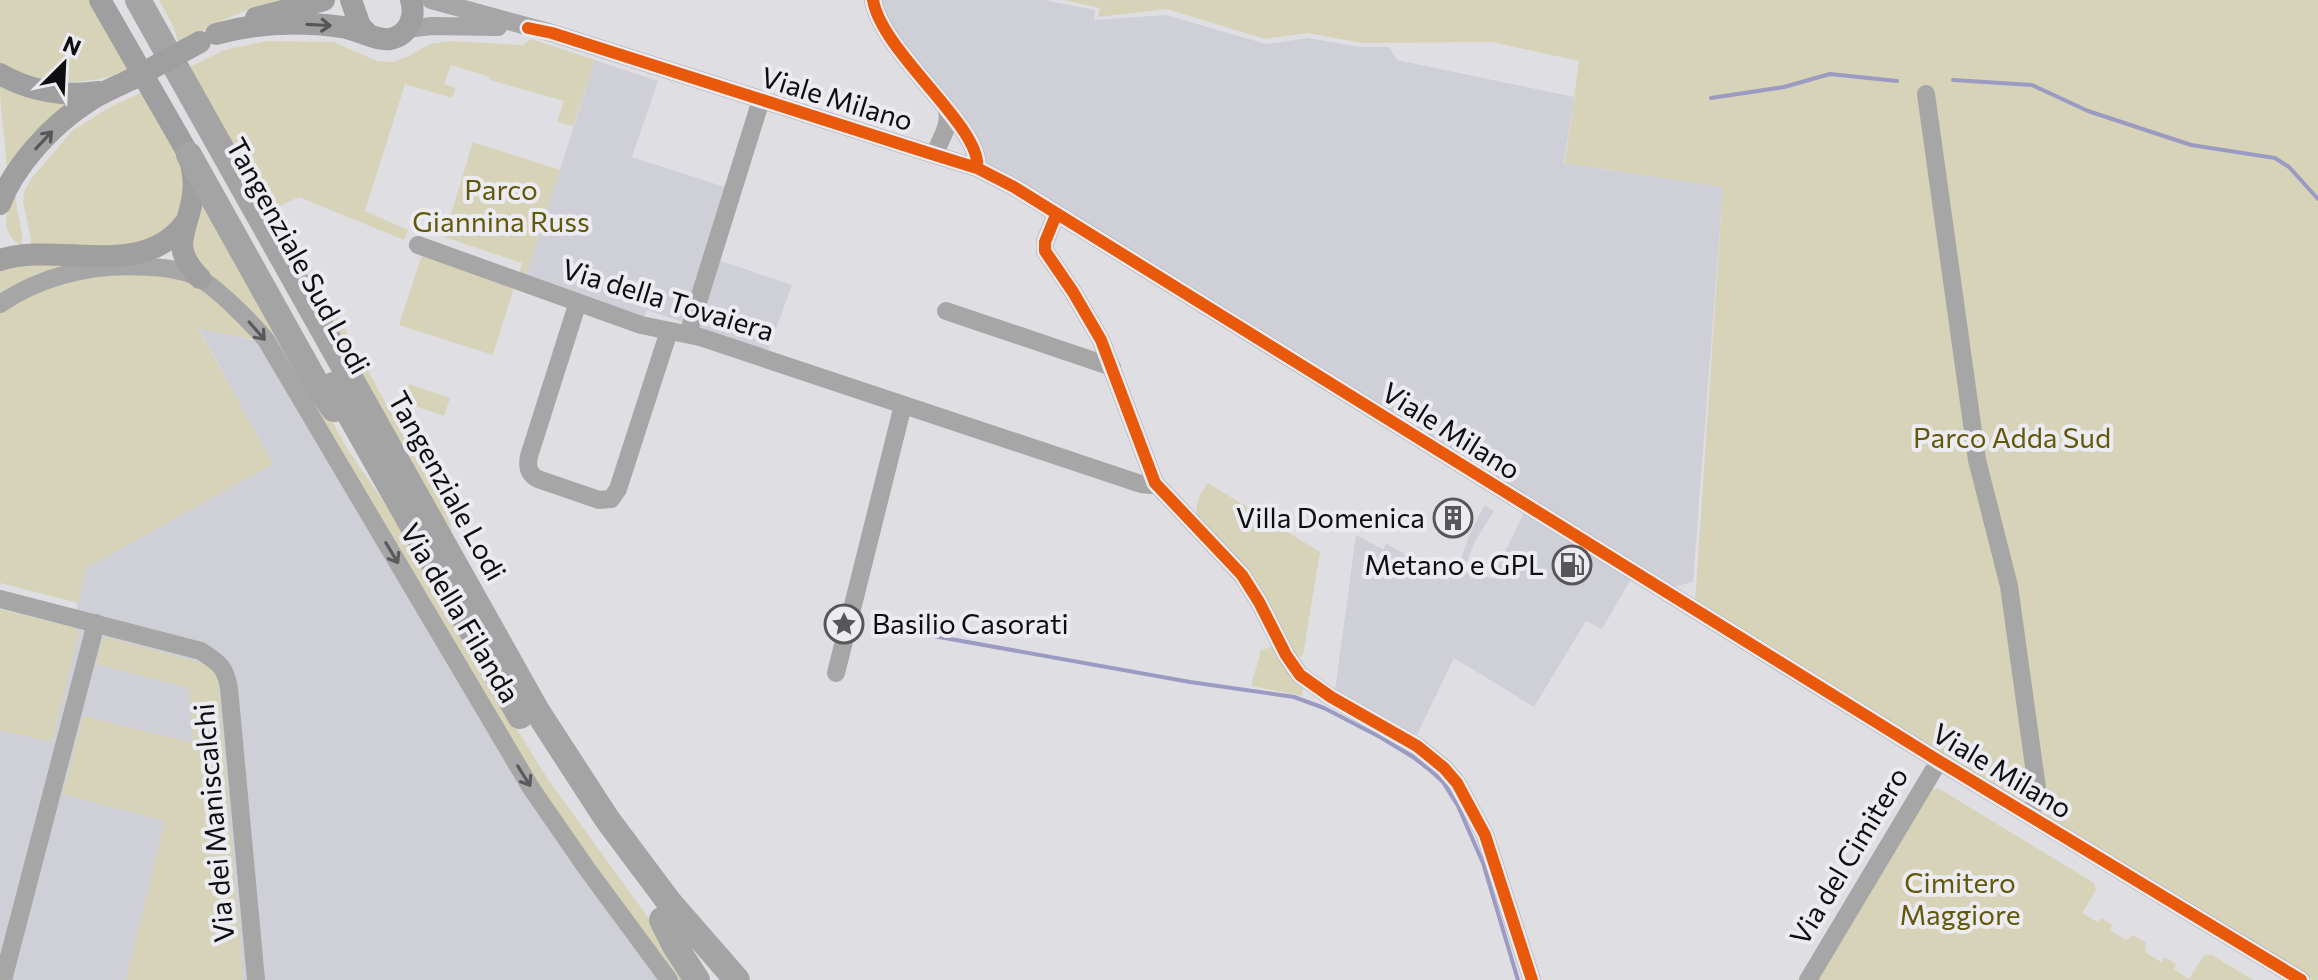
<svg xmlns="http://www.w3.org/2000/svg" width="2318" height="980" font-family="Commissioner,sans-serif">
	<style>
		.built { fill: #cfcfd8 }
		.green { fill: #d7d3b8 }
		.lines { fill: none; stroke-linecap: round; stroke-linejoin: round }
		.stream { stroke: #9a9ac2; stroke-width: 4 }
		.minor { stroke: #a6a6a7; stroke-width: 18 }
		.major { stroke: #9f9fa0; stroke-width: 22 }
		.highway { stroke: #a4a4a5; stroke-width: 26 }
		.major-bridge { stroke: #9f9fa0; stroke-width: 22 }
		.cycleway-casing { stroke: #ebebf1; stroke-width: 17 }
		.cycleway { stroke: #e8590c; stroke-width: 12 }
		.oneway { stroke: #565658 }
		.oneway2 { stroke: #5a5a5c }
		.labels { text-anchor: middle; stroke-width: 8; stroke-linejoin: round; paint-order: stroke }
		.street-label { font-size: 28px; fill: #0e0e10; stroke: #ebebf1 }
		.park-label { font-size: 28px; fill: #615809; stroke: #ebebf1 }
		.poi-label { font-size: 28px; fill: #0e0e10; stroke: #ebebf1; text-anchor: end }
	</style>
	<rect width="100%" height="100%" fill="#dfdfe3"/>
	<path class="built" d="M874 0H1044L1095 10 1094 20 1166 15 1266 44 1308 38 1360 47H1389L1397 60 1574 97 1564 163 1723 187 1693 582 1655 592 1632 577 1602 629 1586 621 1534 707 1454 658 1413 743 1334 698 1356 535 1384 550 1386 543 1448 580 1460 562 1469 535 1485 505 1494 511 1475 541 1466 565V568L1492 579 1527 506 979 167Z
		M595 60 658 81 632 157 725 187 704 255 792 285 768 351 647 310 644 318 526 276Z
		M198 327 279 347 472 677 677 980H0V730L52 742 72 627 86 568 273 464Z"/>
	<path class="green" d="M0 0H94L133 68C87 87 45 88 0 63Z
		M159 0H295L244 11 214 24 179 45 174 28Z
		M1064 0H2318V980H2313L1695 603 1723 187 1565 163 1579 61 1492 42 1362 43 1308 33 1265 39 1167 9 1098 17 1100 8Z
		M531 39 595 60 573 126 557 122 564 101 490 80V77L451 65 444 84 456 88 452 98 405 84 365 211 408 230 404 240 299 197 278 207 423 471 440 495 452 530 448 531 188 68 224 50 267 41 334 42 377 61 393 62 407 57 430 44 450 41 523 45Z
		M0 82 79 102 7 174C6 143 0 113 0 82Z
		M145 91 184 159 185 206 172 225 139 246 29 249 31 238 23 202 25 190 32 178 72 131 110 107Z
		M473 142 560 170 526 276 519 274 522 263 444 237Z
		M16 191C14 210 24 227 22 246 0 235 4 211 16 191Z
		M205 194 348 450 403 530 507 713 547 778 647 916 688 980H677L537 784 271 335 202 272 187 239Z
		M422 255 514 287 493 355 399 325Z
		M70 262 0 295V269L10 265Z
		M110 273C137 275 167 273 192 283 206 288 247 329 258 341L198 328 273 464 86 568 78 603 0 583V310L47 285Z
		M409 384 450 398 444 416 403 402Z
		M1208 483 1320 552 1303 655 1297 658 1198 517C1193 504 1201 493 1208 483Z
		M0 609 76 628 79 633 52 742 0 730Z
		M106 637 202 663 212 668 218 678 243 980H126L165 821 63 794 83 716 193 743 189 688 96 664 102 639Z
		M1276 646 1303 687 1302 696 1251 686 1261 650Z
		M1938 788 2094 883 2096 890 2082 913 2098 922 2101 918 2112 925 2110 930 2126 940 2133 935 2146 943 2145 952 2161 962 2165 957 2176 964 2174 969 2189 979 2204 955H2212L2253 980H1813L1931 790Z"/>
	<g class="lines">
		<path class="stream" d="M1953 80 2032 85 2088 111 2191 145 2275 158 2289 167 2318 199
			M1711 98 1784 87 1830 74 1897 81
			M889 628 1190 682 1294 697 1324 708 1380 737 1413 757 1431 771 1443 782 1458 806 1483 863 1518 980"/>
		<path class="minor" d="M431 0 552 33 935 155 977 168 1014 187 1939 761 2301 980
			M873 0C882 53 983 128 977 168
			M406 29 432 26 498 27
			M1926 94 1977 460 2009 586 2037 788V798L2029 815
			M935 155C939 140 951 126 947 111
			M1056 215 1045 242V251L1073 292 1101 340 1155 483 1242 575 1259 602 1286 655 1300 675 1331 697 1417 746 1444 768 1457 783 1485 835 1532 980
			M418 245 641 325 700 337 1141 484 1151 485 1155 483
			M578 302 529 456C527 466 528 474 538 479L599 500 611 499 618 489 669 331
			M0 304C46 273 96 263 151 267 167 268 185 270 199 278 217 288 252 323 266 340L531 788 587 869 669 980
			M946 311 1112 367
			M688 334 761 100
			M0 599 201 651C219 663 225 666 229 688L256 980
			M836 673 903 405
			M3 980 96 623
			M1808 980 1939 761"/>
		<path class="major" d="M100 0 189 155C192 168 195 180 193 194 189 231 167 245 200 278
			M351 0 360 26 366 32
			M256 18 324 0
			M216 34C256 23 301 21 342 27 357 29 376 41 390 39 409 35 416 17 411 0
			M0 74C30 91 65 97 99 92
			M0 204C14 166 52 125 86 103 100 93 116 87 132 79
			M0 260C58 241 142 281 185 223"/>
		<path class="highway" d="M138 0 537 711 607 819 669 902 737 980
			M189 155 320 390 334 409
			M333 385 520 716
			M662 920 675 946 697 980"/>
		<path class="major-bridge" d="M132 79 200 42"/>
		<defs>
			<path id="cycleway" d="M873 0C882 53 983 128 977 168
				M528 28 552 33 935 155 977 168 1014 187 1939 761 2301 980
				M1056 215 1045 242V251L1073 292 1101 340 1155 483 1242 575 1259 602 1286 655 1300 675 1331 697 1417 746 1444 768 1457 783 1485 835 1532 980"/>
		</defs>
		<use href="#cycleway" class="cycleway-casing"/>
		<use href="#cycleway" class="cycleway"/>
	</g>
	<defs><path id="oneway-shaft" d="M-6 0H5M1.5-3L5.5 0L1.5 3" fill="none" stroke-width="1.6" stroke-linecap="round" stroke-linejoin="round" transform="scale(2)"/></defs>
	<g class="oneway">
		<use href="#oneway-shaft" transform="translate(319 25) rotate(3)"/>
		<use href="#oneway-shaft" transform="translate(44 140) rotate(-47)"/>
	</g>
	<g class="oneway2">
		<use href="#oneway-shaft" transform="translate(257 331) rotate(49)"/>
		<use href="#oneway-shaft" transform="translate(392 553) rotate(59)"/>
		<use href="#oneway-shaft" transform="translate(524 776) rotate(58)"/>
	</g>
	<defs>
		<symbol id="building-ring" viewBox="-11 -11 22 22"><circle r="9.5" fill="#ebebf1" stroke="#57575a" stroke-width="1.5"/><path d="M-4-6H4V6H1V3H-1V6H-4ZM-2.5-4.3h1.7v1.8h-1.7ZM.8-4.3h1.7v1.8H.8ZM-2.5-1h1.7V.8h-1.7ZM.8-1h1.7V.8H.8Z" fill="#57575a"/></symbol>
		<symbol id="fuel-ring" viewBox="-11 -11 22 22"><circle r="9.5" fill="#ebebf1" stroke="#57575a" stroke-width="1.5"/><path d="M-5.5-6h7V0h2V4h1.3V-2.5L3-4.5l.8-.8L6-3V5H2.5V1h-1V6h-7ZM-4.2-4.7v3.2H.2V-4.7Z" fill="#57575a"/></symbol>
		<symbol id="sight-ring" viewBox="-11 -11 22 22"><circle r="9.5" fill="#ebebf1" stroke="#57575a" stroke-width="1.5"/><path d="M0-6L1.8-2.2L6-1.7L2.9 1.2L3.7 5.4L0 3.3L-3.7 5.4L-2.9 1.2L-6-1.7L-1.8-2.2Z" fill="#57575a"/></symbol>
	</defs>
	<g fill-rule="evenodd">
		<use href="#building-ring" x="1431" y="496" width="44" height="44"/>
		<use href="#fuel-ring" x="1550" y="543" width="44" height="44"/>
		<use href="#sight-ring" x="822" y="602" width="44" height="44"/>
	</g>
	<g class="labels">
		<g class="street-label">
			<text transform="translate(837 99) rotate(17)" y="10">Viale Milano</text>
			<text transform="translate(298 256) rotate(61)" y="10">Tangenziale Sud Lodi</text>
			<text transform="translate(668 300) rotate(17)" y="10">Via della Tovaiera</text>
			<text transform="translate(1451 431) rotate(32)" y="10">Viale Milano</text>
			<text transform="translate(447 486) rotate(61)" y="10">Tangenziale Lodi</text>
			<text transform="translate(460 613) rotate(59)" y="10">Via della Filanda</text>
			<text transform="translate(2002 771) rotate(31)" y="10">Viale Milano</text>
			<text transform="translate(214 823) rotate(-95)" y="10">Via dei Maniscalchi</text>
			<text transform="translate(1849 856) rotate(-59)" y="10">Via del Cimitero</text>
		</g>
		<g class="park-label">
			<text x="501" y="200">Parco<tspan x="501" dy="32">Giannina Russ</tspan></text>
			<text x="2012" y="448">Parco Adda Sud</text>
			<text x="1960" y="893">Cimitero<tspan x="1960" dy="32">Maggiore</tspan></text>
		</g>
		<g class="poi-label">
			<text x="1425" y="528">Villa Domenica</text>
			<text x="1544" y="575">Metano e GPL</text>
			<text x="872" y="634" text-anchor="start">Basilio Casorati</text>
		</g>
	</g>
	<g transform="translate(64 64) rotate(24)" stroke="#ebebf1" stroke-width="6" paint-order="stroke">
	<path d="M0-6L14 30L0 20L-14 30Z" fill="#0e0e10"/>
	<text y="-12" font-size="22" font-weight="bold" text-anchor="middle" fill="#0e0e10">N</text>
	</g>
</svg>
